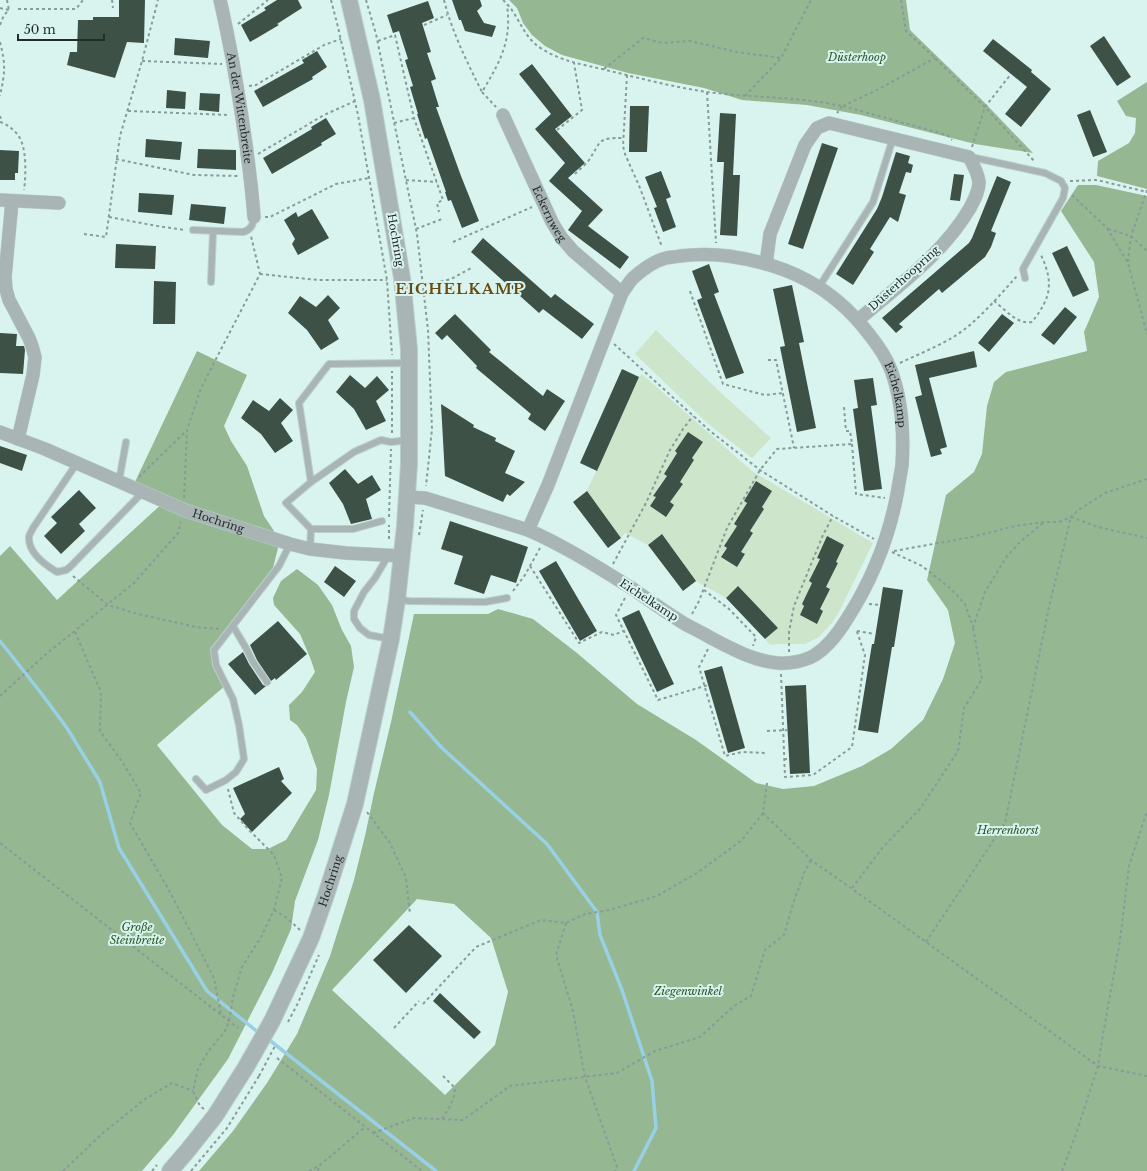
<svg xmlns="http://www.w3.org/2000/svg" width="1147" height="1171" font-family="'Libre Baskerville',serif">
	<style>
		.green { fill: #cde5cb; fill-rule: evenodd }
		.forest { fill: #95b792; fill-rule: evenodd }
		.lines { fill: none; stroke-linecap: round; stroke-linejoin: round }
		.stream { stroke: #98d1e5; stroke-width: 3.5 }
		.building { fill: #3d5147 }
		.service-casing { stroke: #b8d0cc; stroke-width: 8 }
		.minor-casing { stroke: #b8d0cc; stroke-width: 14 }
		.tertiary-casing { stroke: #b8d0cc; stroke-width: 18 }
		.path { stroke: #889b98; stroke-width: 2; stroke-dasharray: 3 3; stroke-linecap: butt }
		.service { stroke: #a9b5b5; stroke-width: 6 }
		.minor { stroke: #a9b5b5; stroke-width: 13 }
		.tertiary { stroke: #a9b5b5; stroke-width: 16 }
		.tertiary-bridge-casing { stroke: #b8d0cc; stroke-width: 18; stroke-linecap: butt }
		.path-bridge { stroke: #889b98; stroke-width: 2; stroke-dasharray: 3 3; stroke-linecap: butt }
		.tertiary-bridge { stroke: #a9b5b5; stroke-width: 16 }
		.labels { text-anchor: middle; stroke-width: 4; stroke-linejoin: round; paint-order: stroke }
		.park-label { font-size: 11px; font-style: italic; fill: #265524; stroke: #d9f4ef }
		.street-label { font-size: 11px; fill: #222c2a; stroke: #d9f4ef }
		.district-label { font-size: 15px; font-weight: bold; letter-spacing: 1px; fill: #664c12; stroke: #d9f4ef }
	</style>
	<rect width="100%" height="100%" fill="#d9f4ef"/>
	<path class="green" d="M656 330 720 392 771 438 752 458 707 423 635 354Z
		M642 374 752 471 873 543 838 614 831 624 819 637 805 644H778L770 645 765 639 778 628 738 586 726 598 696 581 662 534 648 545 625 533 621 538 587 491 639 377ZM688 432 703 442 692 458 694 460 680 482 683 484 670 502 666 517 650 506 656 497 653 495 667 476 664 474 677 453 675 451ZM756 481 762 507 764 509 750 531 753 534 741 552 745 555 737 566 721 556 727 548 724 546 737 526 734 524 747 503 744 501ZM828 537 844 545 836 562 838 564 826 587 820 609 823 611 817 624 800 615 804 606 802 604 812 583 820 559 817 557Z"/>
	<path class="forest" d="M509 0H906L910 30 981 99 1033 153 975 144 861 115 807 105 742 100 704 88 628 73 562 55 545 46 532 35 523 23 517 8Z
		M1147 82V189L1097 176 1098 161 1129 143 1135 133 1136 118 1126 116 1117 101Z
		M1078 185H1096L1147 196V1171H199L233 1131 267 1083 297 1034 330 956 354 880 365 836 374 793 391 722 414 614H488L498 609 533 619 577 653 637 704 696 740 756 783 783 789 814 786 862 766 891 749 923 720 943 679 955 643 948 610 927 580 946 495 974 472 982 454 987 406 994 382 1006 372 1087 351 1084 332 1099 297 1094 262 1061 211ZM417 899 454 904 491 938 508 992 495 1045 445 1095 332 990Z
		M197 351 247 375 224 426 231 441 247 466 264 516 280 540 271 576 213 650 227 684 157 745 222 825 252 849H268L286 840 316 790 317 769 306 738 297 725 290 720 289 705 302 692 315 672 311 660 300 634 274 605 273 598 281 581 297 569 318 585 332 605 342 630 351 646 354 667 346 702 329 795 318 840 295 901 291 929 272 973 228 1059 173 1135 142 1171H0V556L10 546 57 600 166 500 134 484Z"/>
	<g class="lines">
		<path class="stream" d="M0 641 41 693 67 728 100 782 119 848 207 991 259 1033
			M410 712 441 747 547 844 597 912 600 935 622 990 652 1081 656 1128 634 1171
			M268 1039 436 1171"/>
	</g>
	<path class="building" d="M119 0H145L144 43 127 42 115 78 67 65 70 52H77L78 20H93V17H119Z
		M277 0H298L302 8 277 24 279 25 250 42 241 25 266 10 264 8Z
		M452 0H480L482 6 477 11 484 23 496 26 492 37 465 31 461 20H459Z
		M428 1 434 18 422 23 431 52 427 53 436 79 431 81 439 107H436L461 176 479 221 462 228 451 200 448 201 445 192H446L427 138 425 139 417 114H418L410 87 413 86 405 60 408 59 399 31 393 33 387 15Z
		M1104 36 1131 77 1117 86 1090 46Z
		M175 38 210 41 208 58 174 55Z
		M993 39 1032 70 1031 72 1051 89 1021 127 1005 114 1027 87 983 51Z
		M317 51 327 67 312 77 313 79 263 107 254 91 304 63 302 60Z
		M532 64 572 116 555 129 585 163 568 178 603 210 588 226 629 257 620 269 568 230 582 211 549 181 565 163 535 129 551 114 519 74Z
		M167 90 186 92 185 109 166 108Z
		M200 93 220 94 219 112 199 110Z
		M630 106H649L647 152H629Z
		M1090 110 1107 152 1093 157 1077 115Z
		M720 113 736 114 733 175H740L737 236 720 235 724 162H717Z
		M326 118 336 134 321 143 322 145 272 174 263 158 312 129 311 127Z
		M146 139 182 142 180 160 145 157Z
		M822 143 838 148 803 249 788 244Z
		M198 149 236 150V170L197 168Z
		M0 150 19 151 18 173H15V180H0Z
		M896 152 910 156 908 163 913 165 911 173 906 172 899 193 906 195 898 222 890 217 870 249 874 252 853 285 836 274 877 209 882 197Z
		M661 171 671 197 666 199 676 227 663 232 654 208 657 207 645 177Z
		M954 174 964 175 960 201 950 200Z
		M997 176 1011 182 991 231 996 233 991 247 985 257 942 293 939 289 899 324 903 327 896 333 882 318 969 243 972 238Z
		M139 193 174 195 172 215 138 212Z
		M191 204 226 207 224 224 189 220Z
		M312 209 329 238 298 255 292 244 295 239 284 220 296 212 298 217Z
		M483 238 551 298 555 294 594 324 582 339 543 309 539 313 471 252Z
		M116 244 156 246 155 269 115 268Z
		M1067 246 1089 290 1073 297 1052 253Z
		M709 264 719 292 714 294 744 373 726 379 697 300 702 298 692 271Z
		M154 281 176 282 175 324H153Z
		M792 285 804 342 799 343 816 428 797 432 780 347 785 346 773 289Z
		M328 295 340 308 328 320 339 339 321 350 307 330 288 313 300 296 316 307Z
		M1065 307 1077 317 1054 345 1041 335Z
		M455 314 491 350 489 352 543 396 547 389 565 401 545 431 528 419 531 414 476 368 477 366 447 335 442 340 435 333Z
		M1002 314 1014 323 989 352 978 343Z
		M0 333 17 334 16 346H24L25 350 23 374 0 373Z
		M974 351 977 367 929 378 947 447 940 449 942 454 931 457 915 397 922 395 915 365Z
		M622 369 639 377 597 471 580 463Z
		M350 375 365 388 377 376 389 390 376 401 386 421 366 430 354 409 336 392Z
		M873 378 877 405 871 406 882 489 864 491 853 409 858 408 854 380Z
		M280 398 293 410 281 423 293 441 275 453 261 434 241 418 253 400 269 411Z
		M441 404 474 425 473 427 496 438 495 441 515 451 505 473 525 482 510 496 507 494 503 502 445 476Z
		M688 432 703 442 692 458 694 460 680 482 683 484 670 502 674 505 666 517 650 506 656 497 653 496 667 476 664 474 677 453 675 451Z
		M0 446 27 455 22 471 0 463Z
		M345 469 358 484 372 475 381 490 366 499 372 519 351 524 343 504 329 483Z
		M756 481 772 491 762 507 764 509 750 531 753 533 741 552 745 554 737 567 721 557 727 548 724 546 737 526 734 524 747 503 744 501Z
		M79 490 96 508 79 524 85 531 61 554 44 536 57 523 51 517Z
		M587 491 621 538 608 548 573 502Z
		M450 521 528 547 516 583 491 575 484 594 454 584 463 556 441 549Z
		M662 534 696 581 683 591 648 545Z
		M827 536 844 545 836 562 838 563 826 587 830 589 820 609 823 611 817 624 800 615 804 606 802 604 812 583 809 581 820 559 817 558Z
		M556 561 597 631 580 641 539 571Z
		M335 566 356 581 344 597 324 582Z
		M738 586 778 628 765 639 726 598Z
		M883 587 903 590 894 647H892L878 733 858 730 872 644H874Z
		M639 610 674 684 657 692 622 618Z
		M278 621 307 654 276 680 275 678 271 681 257 660 250 645Z
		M243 652 249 664 263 685 266 686 255 695 228 664Z
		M722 666 745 748 728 753 704 671Z
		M806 685 810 773 790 774 785 686Z
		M279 767 284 779 281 781 292 793 252 832 240 819 245 814 233 788Z
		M409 925 442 956 406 993 373 960Z
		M440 993 481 1032 474 1039 433 1001Z"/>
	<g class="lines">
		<defs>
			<path id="service" d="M971 157 1045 173 1061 181 1065 188 1063 198 1023 269 1025 278
				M193 230 243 232C251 230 253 225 254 217
				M211 282 213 232
				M819 287 873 202 893 138
				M77 463 33 528C32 531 29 534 29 537 28 553 45 565 57 572L66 570 70 567 143 492
				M119 481 126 442
				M311 482 299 403 329 364 408 363
				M311 529 286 503 311 482 354 452 381 440 391 442 409 440
				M310 549 311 529H353L382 521
				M388 556 375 578 364 592 354 611V619L360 628 369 635 390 639
				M399 600 409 601 485 602 507 598
				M233 626 246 648 253 662 267 682
				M196 779 206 790 226 780 236 772 244 759 239 725 233 699 216 665 214 650 279 566 290 544"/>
			<g id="minor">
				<path id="s1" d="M220 0C225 21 229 42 233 63 242 114 250 165 254 217"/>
				<path id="s2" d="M503 115 552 222 561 237 573 251 622 293"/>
				<path d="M0 200 59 203"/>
				<path d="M12 201 5 277 6 289 9 300 29 338 32 346 35 357 33 375 18 439"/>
				<path d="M766 264 770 234 805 145 817 128 829 123 969 157C973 164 978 173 979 182 979 192 974 200 970 208 943 254 898 286 858 320"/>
				<path id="s3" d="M0 432 45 449 184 510 290 544 310 549 346 553 402 556"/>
				<path id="s4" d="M407 497 425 498 528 530 548 485 622 293C626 288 629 282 633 278 642 270 654 261 666 258 670 257 676 257 680 256 697 254 712 254 728 256 786 264 832 286 868 333 877 344 886 357 891 370 902 400 904 434 902 465 901 473 899 481 898 489 890 535 872 580 847 619 839 632 829 646 815 655 805 661 790 664 778 663 754 661 732 649 711 638 703 633 694 629 685 624 667 613 650 601 633 589 599 568 565 546 528 530"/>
			</g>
			<g id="tertiary">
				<path id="s5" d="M272 1021 311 938 326 895 355 804 391 639 397 600 405 526 409 464V349L402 278 372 100 349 0"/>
				<path d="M170 1171 188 1150 215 1116 246 1067"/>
			</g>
		</defs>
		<use href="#service" class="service-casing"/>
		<use href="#minor" class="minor-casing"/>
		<use href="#tertiary" class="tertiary-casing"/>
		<path class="path" d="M7 0 9 10
			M112 0 113 8
			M331 0 338 27 358 115 387 280 392 355
			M366 0 376 34 417 234 428 330 432 429 426 486
			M444 0C452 32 467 62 482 92 500 62 512 41 507 5
			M503 0C520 15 521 36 542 49 563 62 582 64 606 70 639 78 673 87 707 92 739 96 772 97 804 100 817 101 830 104 843 106L837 113
			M901 0 906 31 935 58 985 107 1035 162
			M0 8 9 10 4 15 0 25
			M18 9H76L83 0
			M238 24 268 0
			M424 25 447 15
			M378 41 395 35 414 118 443 200 437 203 439 212
			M0 42C6 66 5 72 0 96
			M142 61 222 64
			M604 69 643 38 663 43 690 41 737 52 781 58
			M627 75 623 146 625 154 640 188 662 247
			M249 86 256 85 324 45 341 39
			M482 92 496 107
			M707 92 716 243
			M745 96 781 58 811 0
			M843 106 947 135 952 140
			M843 106 879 89 935 58
			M128 111 229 115
			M0 116 2 123
			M0 122C7 124 13 129 18 135 27 147 26 175 24 190
			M394 123 414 118
			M557 130 582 110 574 63
			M972 147 985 107 1011 74
			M258 154 324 115 355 101
			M116 159 194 175 238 176
			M575 174C579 170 585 165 589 160 602 140 597 138 624 138
			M406 180 437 182
			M1070 181 1097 180 1147 192
			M1072 195 1107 228 1128 263 1147 334
			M109 217 157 226 185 230
			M265 217H270L336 184 369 178
			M416 229 442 219
			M1108 229 1131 236 1147 251
			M84 234 106 237 120 136 142 61 158 0
			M453 242 532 207
			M1128 262 1131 236 1147 190
			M260 274 318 280H387
			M423 286 451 279 473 267
			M690 291 723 384 765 395 783 393
			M994 301C1005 309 1017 325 1032 322 1051 298 1054 283 1041 255
			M614 344 710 431 760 470 833 516 874 539
			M768 360H776L794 448
			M900 363C917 355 934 348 950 339 975 325 998 297 1017 276
			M392 433V371
			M852 444 856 494 885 498
			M139 477 186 431
			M184 498 187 430 201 388 260 274 251 236
			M389 517 391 449
			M419 535 423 510
			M389 539V525
			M894 551 972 537 1015 526 1045 522H1059L1071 517 1080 509 1105 493 1147 479
			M892 552 922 566 950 588 965 604 973 627 985 592 1007 556 1020 542 1044 522
			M613 564 646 503 670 450 683 429 693 416
			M530 566 579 643 602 632 614 635 623 631
			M73 576 108 605 138 614 196 627 219 629
			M704 590 729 609 756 637 753 646
			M513 591 525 575 540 548
			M625 598 616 615 658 700 708 685
			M869 604 880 605
			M692 614 699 601 727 528 760 470 777 449 852 444 850 431H846L844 407
			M857 631 874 634
			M75 632 101 692 100 731 123 763 141 793 130 823 169 890 214 978 221 1014
			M708 649 699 667 725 756 742 752 767 753
			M789 652V632L794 606 823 535 833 516
			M781 674 785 777 813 775 852 747 865 655 856 629
			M0 696 45 655 134 583 178 533 181 522
			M767 731 788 730
			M784 759H789
			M767 783 763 813 811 860 851 888 1098 1066 1147 1076
			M367 812 390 843 406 878 410 914
			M0 843 238 1028
			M852 888 883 847 920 809 958 751 964 708 982 679 973 627
			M274 910 287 918 300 930
			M566 923 556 955 573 1011 585 1077 617 1167 615 1171
			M926 942 1005 823 1049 607 1071 517 1098 527 1147 538
			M423 1004 476 947 541 920 566 923 585 914 609 910 657 896 697 873 742 840 763 813
			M288 1022 298 1003 319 955
			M394 1028 419 1001
			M277 1058 422 1171
			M204 1109 200 1106 193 1091 198 1069 207 1053 225 1031 229 1021 233 997 242 967 261 937 274 910 282 878 274 855 250 831 234 813 228 789
			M442 1119C448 1109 455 1100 455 1088L443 1076
			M373 1133 414 1118 463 1120 510 1086 617 1073 655 1051 700 1037 734 1006 751 996 765 950 784 935 793 904 804 873 811 860
			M63 1171 103 1133 145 1099 172 1083 193 1091
			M152 1171 157 1165
			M191 1171 227 1128 259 1076
			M309 1171 319 1166
			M318 1171 319 1166 365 1127
			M1062 1171 1076 1134 1098 1066 1102 1040 1120 940 1129 866 1147 811"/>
		<use href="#service" class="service"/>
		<use href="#minor" class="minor"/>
		<use href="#tertiary" class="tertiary"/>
		<defs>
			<path id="tertiary-bridge" d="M246 1067 272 1021"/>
		</defs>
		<use href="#tertiary-bridge" class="tertiary-bridge-casing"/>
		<path class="path-bridge" d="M259 1076 275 1046"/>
		<use href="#tertiary-bridge" class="tertiary-bridge"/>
	</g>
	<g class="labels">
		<g class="park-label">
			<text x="857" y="61">Düsterhoop</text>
			<text x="1008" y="834">Herrenhorst</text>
			<text x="137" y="931">Große<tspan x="137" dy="13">Steinbreite</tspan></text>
			<text x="688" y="995">Ziegenwinkel</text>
		</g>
		<g class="street-label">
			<text dy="4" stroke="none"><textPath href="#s1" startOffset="110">An der Wittenbreite</textPath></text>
			<text dy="4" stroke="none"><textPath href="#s2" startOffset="109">Eckernweg</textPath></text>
			<text transform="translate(396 240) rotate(80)" y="4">Hochring</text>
			<text transform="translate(904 278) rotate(-42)" y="4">Düsterhoopring</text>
			<text dy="4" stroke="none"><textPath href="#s4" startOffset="734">Eichelkamp</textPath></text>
			<text dy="4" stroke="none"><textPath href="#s3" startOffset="236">Hochring</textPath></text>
			<text transform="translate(649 600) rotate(33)" y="4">Eichelkamp</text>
			<text dy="4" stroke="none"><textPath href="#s5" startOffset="152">Hochring</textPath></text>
		</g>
		<g class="district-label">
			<text x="460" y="294">EICHELKAMP</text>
		</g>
	</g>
	<path d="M18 34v6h86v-6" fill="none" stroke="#222c2a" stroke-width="2"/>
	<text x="24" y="34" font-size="12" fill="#222c2a" stroke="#d9f4ef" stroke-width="3" paint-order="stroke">50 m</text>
</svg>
